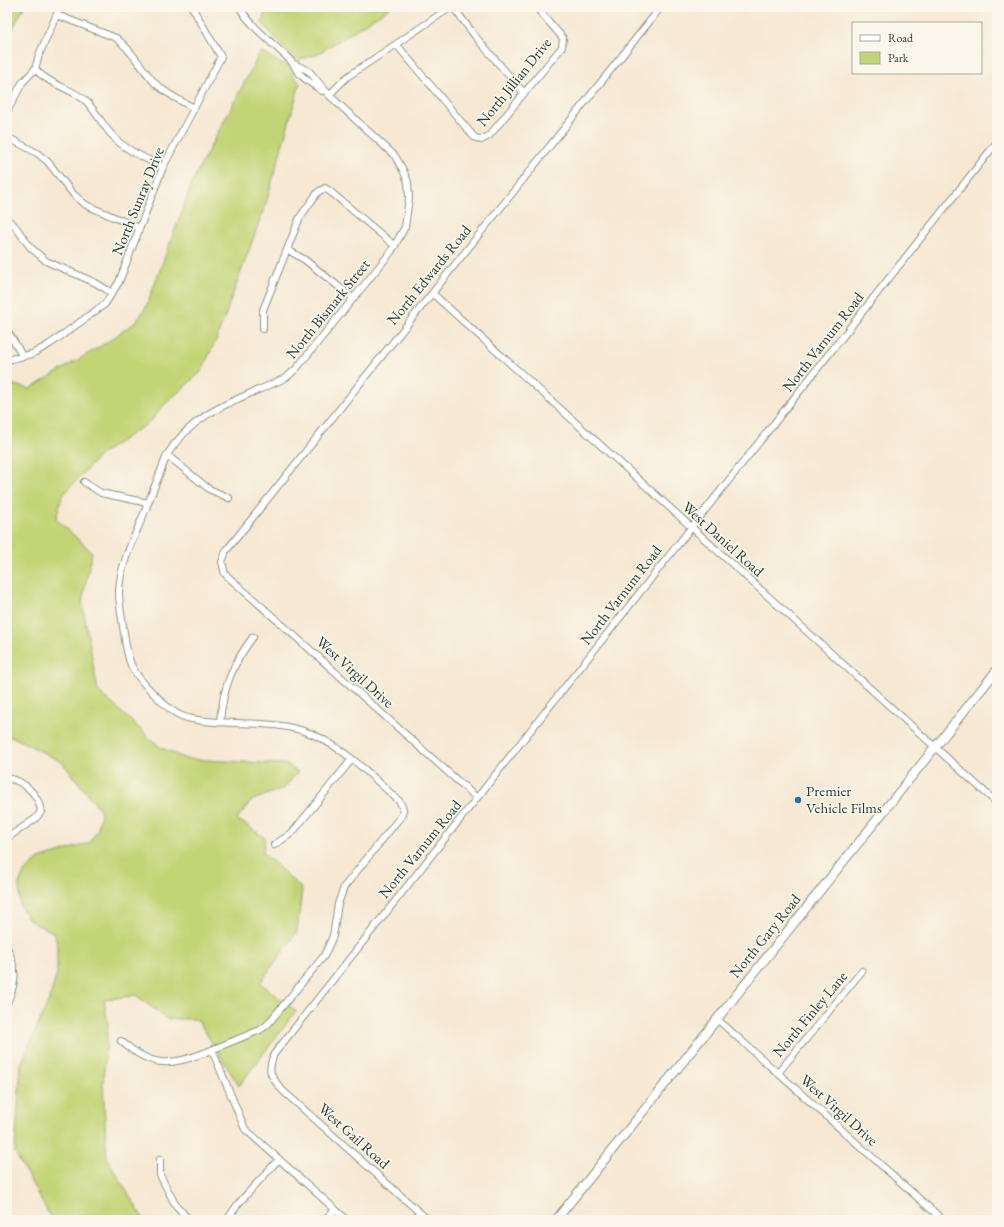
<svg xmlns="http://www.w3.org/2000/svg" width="1004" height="1227" font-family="'EB Garamond',serif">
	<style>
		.green { fill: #c3d476; stroke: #718855 }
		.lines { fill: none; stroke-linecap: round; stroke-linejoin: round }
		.stream { stroke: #73b5e8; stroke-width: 1.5 }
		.street-casing { stroke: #8a9284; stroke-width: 8 }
		.secondary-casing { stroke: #8a9284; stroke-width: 10 }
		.street { stroke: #fff; stroke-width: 6 }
		.secondary { stroke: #fff; stroke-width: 8 }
		.poi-dot { fill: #1f6fb2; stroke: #fbf7ec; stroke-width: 1.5 }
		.labels { text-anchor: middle; stroke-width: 3.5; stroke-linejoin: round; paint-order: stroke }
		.street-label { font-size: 15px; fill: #1f3d34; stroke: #fbf7ec }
		.poi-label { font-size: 15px; fill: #1f3d34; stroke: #fbf7ec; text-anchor: start }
	</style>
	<rect width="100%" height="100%" fill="#fbf7ec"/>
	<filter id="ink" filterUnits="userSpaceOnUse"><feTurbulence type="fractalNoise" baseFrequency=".025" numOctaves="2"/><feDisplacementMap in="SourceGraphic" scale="8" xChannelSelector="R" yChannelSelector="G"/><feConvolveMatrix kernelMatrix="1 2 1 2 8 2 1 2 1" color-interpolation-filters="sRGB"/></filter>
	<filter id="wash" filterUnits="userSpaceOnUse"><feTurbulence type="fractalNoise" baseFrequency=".012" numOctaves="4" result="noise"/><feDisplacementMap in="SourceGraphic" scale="16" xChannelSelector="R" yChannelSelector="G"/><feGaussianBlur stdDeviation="0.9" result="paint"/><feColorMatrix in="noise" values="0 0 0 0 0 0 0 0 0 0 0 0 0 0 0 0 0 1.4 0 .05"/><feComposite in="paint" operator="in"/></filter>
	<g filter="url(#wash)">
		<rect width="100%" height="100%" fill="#f6e8d3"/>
		<path class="green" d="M7 7H24L7 40Z
			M267 7H391L316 55 301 59 292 74 300 83 266 203 217 338 201 372 165 404 150 422 101 454 62 496 56 519 92 552 82 602 98 691 160 747 186 759 285 764 298 772 284 788 251 801 237 819 265 838 263 853 302 889 297 932 260 983 296 1011 239 1086 197 1019H167L136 995 104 1000 108 1024 103 1083 107 1158 144 1220H52L15 1153 21 1064 49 1000 57 974V943L53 932 35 924 28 918 20 906 19 883 25 871 39 859 89 843 98 829 101 811 62 762 13 737H7V383L30 389 109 341 137 321 147 305 194 178 261 51 283 65 291 55 277 41 262 22Z"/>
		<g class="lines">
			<path class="stream" d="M629 10 631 7"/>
		</g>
	</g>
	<g filter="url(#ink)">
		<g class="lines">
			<defs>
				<path id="street" d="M239 7C253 29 273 43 291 61 294 64 295 68 298 72 305 80 314 85 322 91
					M453 7 475 36 524 93
					M57 15 116 38C132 50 141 68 155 83 166 94 181 101 194 108
					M396 44 474 137 481 140 489 136 562 47 563 38 536 7
					M35 69C52 87 71 87 87 102 96 112 102 124 111 134 124 150 145 158 163 167
					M329 95 347 77 451 7
					M7 112 22 83 35 69 39 55 60 7
					M7 137 37 153 48 162 73 194 86 205 139 228
					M7 219 15 226 30 247 46 261 96 283 112 293
					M288 250 305 260 353 298
					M432 293 997 803
					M263 329V310L300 217 318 192 325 188 332 193 395 246
					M7 330 23 357
					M7 360 32 354 50 344 105 304 119 282 163 167 221 57 192 7
					M167 455 209 489 229 498
					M84 482 101 493 148 503
					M220 721C223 688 233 663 253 637
					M7 778C25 781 39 795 41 812L35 819 7 838
					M477 798 225 574 222 562 226 551 661 7
					M274 845 292 833 352 759
					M7 947C17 971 17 980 7 1003
					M717 1019 943 1220
					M121 1041C153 1069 171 1066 209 1051 226 1044 243 1037 260 1030L267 1025 324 956 333 936 338 904 344 887 402 815 403 809 400 802C373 777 346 749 312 734 272 718 233 727 192 719 174 716 163 703 151 691 130 670 128 662 124 633 122 619 119 605 119 591 120 565 133 540 143 516 151 496 159 475 167 455 196 408 241 400 287 377L296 369 391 252 405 227 409 198 408 182 403 170 395 156 329 95 309 71 292 63
					M212 1050 245 1129 347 1220
					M778 1073 862 971
					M160 1159V1175L175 1204 189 1220
					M227 1220 238 1204 279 1159
					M325 1220 335 1209
					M428 1220 282 1090C270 1075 267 1072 274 1054L997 142"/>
				<path id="secondary" d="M556 1220 997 670"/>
			</defs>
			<use href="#street" class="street-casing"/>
			<use href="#secondary" class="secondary-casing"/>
			<use href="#street" class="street"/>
			<use href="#secondary" class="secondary"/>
		</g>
	</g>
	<circle class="poi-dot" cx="798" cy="800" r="4"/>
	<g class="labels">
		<g class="street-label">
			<text transform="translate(514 82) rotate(-51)" y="5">North Jillian Drive</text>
			<text transform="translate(138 201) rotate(-68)" y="5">North Sunray Drive</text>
			<text transform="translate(429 275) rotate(-51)" y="5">North Edwards Road</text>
			<text transform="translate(328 309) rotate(-51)" y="5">North Bismark Street</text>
			<text transform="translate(823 342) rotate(-52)" y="5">North Varnum Road</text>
			<text transform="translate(723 539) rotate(42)" y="5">West Daniel Road</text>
			<text transform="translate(621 595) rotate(-52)" y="5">North Varnum Road</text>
			<text transform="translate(355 672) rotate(42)" y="5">West Virgil Drive</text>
			<text transform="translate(420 849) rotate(-51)" y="5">North Varnum Road</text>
			<text transform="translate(765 936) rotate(-51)" y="5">North Gary Road</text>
			<text transform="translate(810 1014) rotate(-50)" y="5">North Finley Lane</text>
			<text transform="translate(839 1110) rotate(42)" y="5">West Virgil Drive</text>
			<text transform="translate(354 1136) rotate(42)" y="5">West Gail Road</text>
		</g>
		<g class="poi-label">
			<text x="806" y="796">Premier<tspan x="806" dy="17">Vehicle Films</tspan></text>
		</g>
	</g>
	<rect width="1004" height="1227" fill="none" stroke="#fbf7ec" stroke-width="24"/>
	<rect x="852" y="22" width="130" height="52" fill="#fbf7ec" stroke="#a3ada2"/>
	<rect x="860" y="35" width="20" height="6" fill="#ffffff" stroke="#a3ada2"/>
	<text x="888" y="42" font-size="12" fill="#1f3d34">Road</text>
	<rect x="860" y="52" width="20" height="12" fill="#c3d476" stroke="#a3ada2"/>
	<text x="888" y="62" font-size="12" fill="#1f3d34">Park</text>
</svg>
